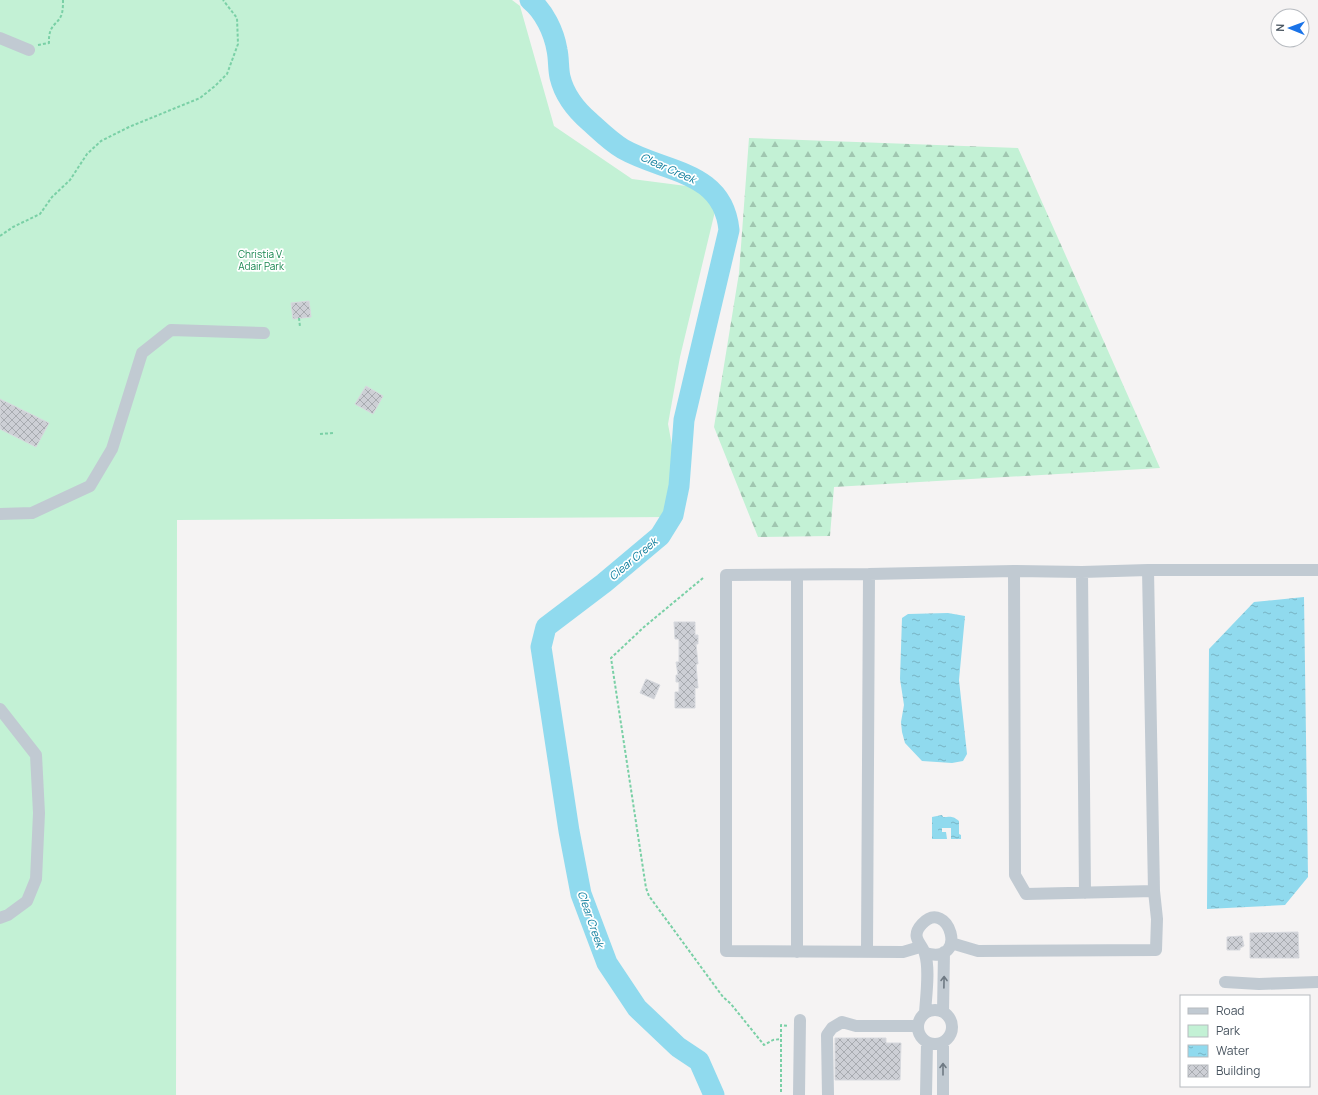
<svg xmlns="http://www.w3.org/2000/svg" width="1318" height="1095" font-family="Manrope,sans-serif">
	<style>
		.forest { fill: url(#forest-firs) }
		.park { fill: #c3f1d5 }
		.water { fill: url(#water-ripples) }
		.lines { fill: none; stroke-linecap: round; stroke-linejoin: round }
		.river { stroke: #90daee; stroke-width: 21 }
		.building { fill: url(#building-cross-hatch); stroke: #d7d9de }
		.path { stroke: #7ad0a6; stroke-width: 2; stroke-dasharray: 3 2; stroke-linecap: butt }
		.minor { stroke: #c1cad2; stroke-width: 12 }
		.oneway { stroke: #6e7983 }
		.labels { text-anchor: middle; stroke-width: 3.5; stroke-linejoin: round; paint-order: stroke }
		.park-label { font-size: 10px; fill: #17864f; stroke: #fff }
		.water-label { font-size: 11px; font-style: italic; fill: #0c7c9b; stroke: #fff }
	</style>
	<defs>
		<pattern id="forest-firs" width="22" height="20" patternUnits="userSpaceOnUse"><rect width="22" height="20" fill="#c3f1d5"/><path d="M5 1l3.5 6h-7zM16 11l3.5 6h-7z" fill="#a0c6b0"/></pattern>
		<pattern id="water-ripples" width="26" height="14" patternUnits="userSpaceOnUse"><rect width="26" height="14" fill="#90daee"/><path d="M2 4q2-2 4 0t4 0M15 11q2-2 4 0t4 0" fill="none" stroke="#78b4c4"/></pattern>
		<pattern id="building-cross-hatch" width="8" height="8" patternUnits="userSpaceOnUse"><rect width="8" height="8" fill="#cdcfd5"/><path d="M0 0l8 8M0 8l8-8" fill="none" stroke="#a8abb0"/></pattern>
	</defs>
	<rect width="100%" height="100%" fill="#f5f3f3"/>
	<path class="forest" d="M749 138 1018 148 1160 468 834 487 830 536 758 537 714 427 739 273Z"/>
	<path class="park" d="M0 0H512L520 6 554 126 632 179 694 187 717 203 680 357 668 424 676 467 670 517 177 520 176 1095H0Z"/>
	<path class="water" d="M1304 597 1308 877 1285 905 1207 909 1209 649 1254 602Z
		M948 613 965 616 959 680 967 754 963 761 952 763 922 761 905 743 902 732 901 722 904 705 900 679 902 618 908 614Z
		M942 815 943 817C950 817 952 815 959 821V834L961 835V839H951V828H942V832H946L947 839H932V817Z"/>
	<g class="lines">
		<path class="river" d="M530 0C544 11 554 32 557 50 559 59 558 68 560 77 564 94 576 110 590 122 600 131 611 142 623 149 665 173 723 170 729 230L684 420 679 486 673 515 660 536 604 583 546 627 541 647 569 831 581 894 607 963 637 1008 678 1047 699 1061 714 1095"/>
	</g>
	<path class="building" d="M309 301 311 317 293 319 291 303Z
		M366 386 383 396 373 414 355 404Z
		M0 399 49 423 36 447 0 429Z
		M674 622H695V635H698V644H696L698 664H696L698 688H695V708H675V692H679V682H676V675H678L676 662H679V639H675Z
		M646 679 660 685 654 699 640 693Z
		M1298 932 1299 958H1250V933Z
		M1242 936 1244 946 1240 948V950H1227V937Z
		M835 1038H886V1043H901L900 1080H835Z"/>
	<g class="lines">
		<path class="path" d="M38 45 49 43C48 23 59 25 62 13 63 9 63 4 63 0
			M0 236 13 227 40 214 52 197 70 180 87 154 101 141 129 127 200 98 215 86 227 74 238 44 237 18 223 0
			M299 318 300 327
			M320 434 333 433
			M703 578 644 627 611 658 646 888 649 896 723 997 731 1004 764 1045 773 1040 781 1039
			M781 1092V1025L788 1026"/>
		<path class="minor" d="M0 38 29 50
			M0 514 32 513 90 486 112 449 142 353 171 330 264 333
			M1148 570H1318
			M1082 572 1085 893
			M869 574 1014 571
			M797 575V952
			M0 709 36 755 39 813 36 879 27 901 8 915 0 918
			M951 943 978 951 1156 950 1157 919 1154 891 1026 894 1015 875 1014 571 1082 572 1148 570 1154 891
			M867 952 869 574 726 575V951L903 952 920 947
			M925 953C971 966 948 896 922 924 909 938 923 944 925 954 930 969 926 996 925 1013
			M1225 982 1259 984 1318 982
			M918 1027a17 17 0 1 1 34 0a17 17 0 1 1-34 0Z
			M943 1012 944 952
			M799 1095 800 1020
			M828 1095 827 1035 832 1028 842 1022 856 1026H918
			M926 1095 927 1043
			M943 1095V1042"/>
	</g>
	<defs><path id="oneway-shaft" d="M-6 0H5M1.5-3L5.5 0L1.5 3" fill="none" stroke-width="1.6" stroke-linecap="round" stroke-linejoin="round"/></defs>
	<g class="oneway">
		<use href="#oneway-shaft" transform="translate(944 982) rotate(-89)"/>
		<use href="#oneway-shaft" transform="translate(943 1069) rotate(-90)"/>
	</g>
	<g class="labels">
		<g class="park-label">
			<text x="261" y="258">Christia V.<tspan x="261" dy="12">Adair Park</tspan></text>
		</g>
		<g class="water-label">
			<text transform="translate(668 168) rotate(24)" y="4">Clear Creek</text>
			<text transform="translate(633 559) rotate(-40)" y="4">Clear Creek</text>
			<text transform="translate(591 919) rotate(71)" y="4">Clear Creek</text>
		</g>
	</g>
	<rect x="1180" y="995" width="130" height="92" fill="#ffffff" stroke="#b7bbc0"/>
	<rect x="1188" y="1008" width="20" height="6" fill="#c1cad2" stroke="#b7bbc0"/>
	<text x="1216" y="1015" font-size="12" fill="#4a5661">Road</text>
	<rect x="1188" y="1025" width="20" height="12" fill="#c3f1d5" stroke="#b7bbc0"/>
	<text x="1216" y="1035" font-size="12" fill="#4a5661">Park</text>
	<rect x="1188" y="1045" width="20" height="12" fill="url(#water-ripples)" stroke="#b7bbc0"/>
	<text x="1216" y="1055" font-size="12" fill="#4a5661">Water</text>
	<rect x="1188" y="1065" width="20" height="12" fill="url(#building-cross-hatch)" stroke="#b7bbc0"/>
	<text x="1216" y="1075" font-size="12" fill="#4a5661">Building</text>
	<g transform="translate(1290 28) rotate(271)"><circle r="19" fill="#ffffff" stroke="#b7bbc0"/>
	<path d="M0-3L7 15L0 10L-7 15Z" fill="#1a73e8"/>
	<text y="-6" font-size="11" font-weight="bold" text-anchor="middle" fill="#4a5661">N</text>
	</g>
</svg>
